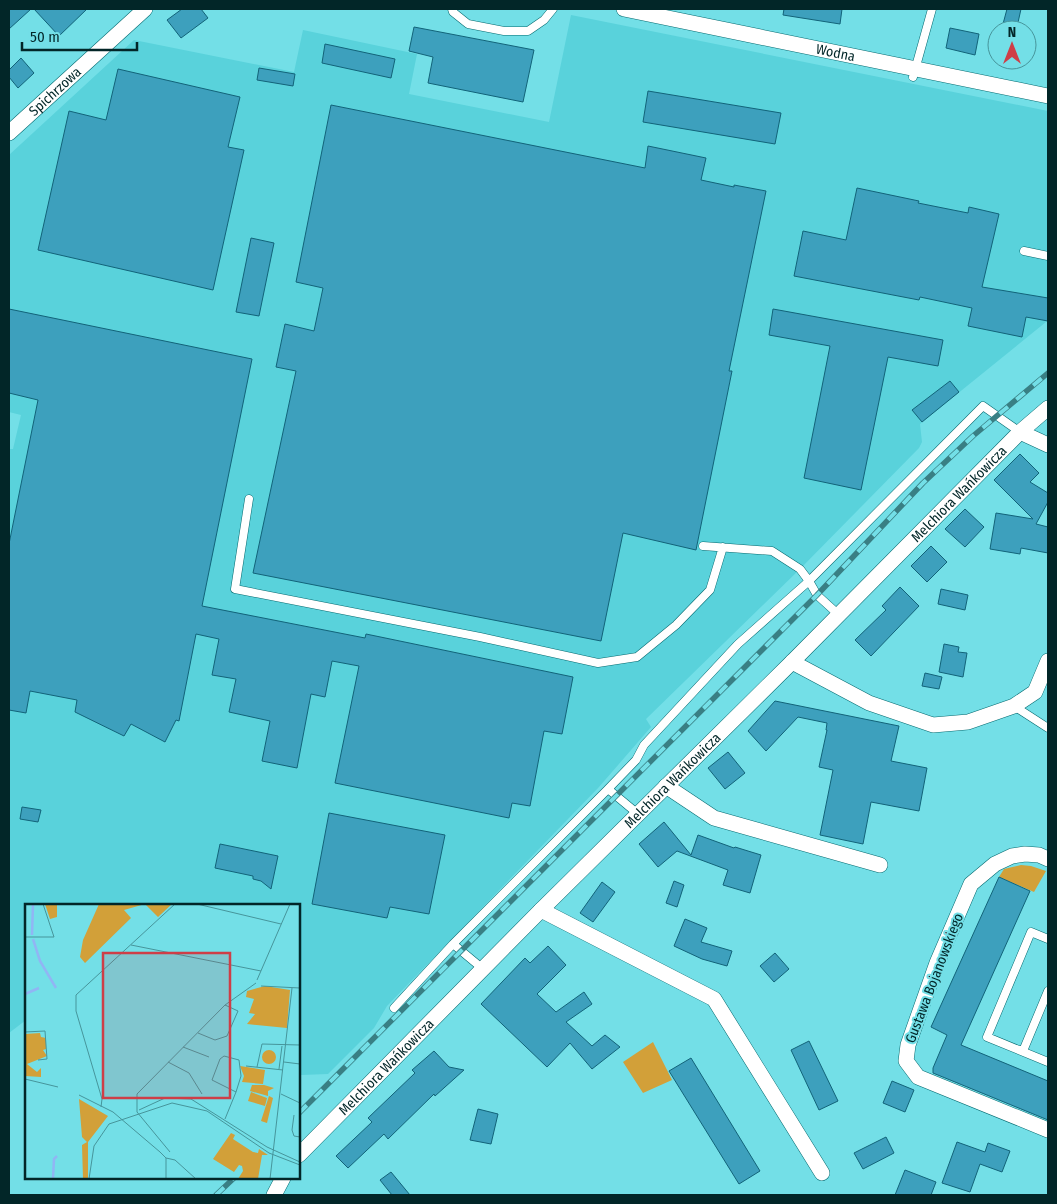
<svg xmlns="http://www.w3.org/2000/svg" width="1057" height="1204" font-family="'Fira Sans Condensed',sans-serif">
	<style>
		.built { fill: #59d2db }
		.green { fill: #d2a039 }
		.building { fill: #3da0bd; stroke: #126379 }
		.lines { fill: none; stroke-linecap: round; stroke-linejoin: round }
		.lane-casing { stroke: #056a70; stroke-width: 9 }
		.street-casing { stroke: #056a70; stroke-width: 16 }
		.lane { stroke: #fff; stroke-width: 8 }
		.street { stroke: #fff; stroke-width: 15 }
		.rail-casing { stroke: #397f84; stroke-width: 5.5 }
		.rail { stroke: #73dfe7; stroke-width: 4; stroke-dasharray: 11; stroke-linecap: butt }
		.labels { text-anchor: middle; stroke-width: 4; stroke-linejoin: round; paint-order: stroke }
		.street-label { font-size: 14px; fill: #022628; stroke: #73dfe7 }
		.inset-river { fill: none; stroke: #91b5f4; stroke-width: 2.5 }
		.inset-road { fill: none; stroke: #46959b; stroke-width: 1 }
		.view { fill: #ce3e47; fill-opacity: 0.15; stroke: #ce3e47; stroke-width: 2.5 }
		.inset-edge { fill: none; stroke: #022628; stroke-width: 2.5 }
	</style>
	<rect width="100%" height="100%" fill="#73dfe7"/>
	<path class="built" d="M571 15 1048 111V322H1046L920 424 922 442 919 448 800 569 646 719 651 727 599 787 387 1006 374 1028 328 1074 301 1075 299 1072V905H26V1020L9 1033V449H13L21 415 9 412V155L134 40 294 72 303 30 417 54 409 94 549 122Z"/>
	<path class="green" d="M1021 865 1031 866 1046 871 1034 892 999 877 1004 869Z
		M653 1042 672 1080 643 1093 623 1062Z"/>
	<path class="building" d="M9 9H31L9 29Z
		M34 9H87L59 36Z
		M182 9H201L208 18 181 38 167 20Z
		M784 9H842L840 24 783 15Z
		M1007 9H1021L1017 27 1003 24Z
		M414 27 534 50 523 102 428 83 433 57 409 51Z
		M950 28 979 34 975 55 946 48Z
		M325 44 395 59 391 78 322 63Z
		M21 58 34 73 18 88 9 77V70Z
		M259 68 295 74 293 86 257 80Z
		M118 69 240 97 228 147 244 150 213 290 38 250 69 111 106 120Z
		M648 91 781 113 775 144 643 122Z
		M331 105 645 168 648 146 706 158 701 180 734 187V185L766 191 729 371H732L696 550 623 533 601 641 253 573 296 371 276 367 285 324 314 331 323 288 296 282Z
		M857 188 919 201 918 203 968 213 969 207 999 214 982 287 1048 298V321L1026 317 1022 337 968 326 972 308 920 297 919 300 794 276 803 231 846 240Z
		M251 238 274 243 259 316 236 312Z
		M9 309 252 359 202 606 365 638 366 634 573 677 562 734 544 731 530 806 512 803 509 818 335 783 359 666 332 661 325 697 311 694 297 768 262 761 270 721 229 712 236 679 212 675 219 639 196 634 179 721 176 720 165 742 131 724 124 736 75 712 77 700 30 691 26 713 9 710V544L38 400 9 393Z
		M773 309 943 340 938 366 888 357 861 490 804 478 830 346 769 335Z
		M950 381 959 392 922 422 912 410Z
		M1020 454 1039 473 1030 482 1048 493V502L1036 524 1048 527V553L1021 548 1020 554 990 549 996 513 1033 519 994 480Z
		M965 509 984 527 965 547 945 529Z
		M931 546 947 562 927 582 911 566Z
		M900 587 919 606 871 656 855 640 886 610 882 606Z
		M941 589 968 595 965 610 938 604Z
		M944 644 959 647 958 652 967 653 963 677 939 672Z
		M925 673 942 677 939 689 922 686Z
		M775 701 899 726 891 761 927 768 919 811 871 802 863 844 820 835 833 770 819 767 827 730H826L827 723 798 717 766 751 748 731Z
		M728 752 745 773 725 789 708 768Z
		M22 807 41 810 38 822 20 819Z
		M329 813 445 835 429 914 390 907 387 918 312 904Z
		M664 822 691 855 698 835 734 848 735 847 761 855 750 893 723 885 728 870 677 851 658 867 639 844Z
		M220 844 278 856 271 889 261 881 253 879V876L215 868Z
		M999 877 1030 891 961 1045 1048 1081V1120L933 1073V1068L947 1035 931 1027Z
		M674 881 684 885 677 907 666 903Z
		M602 882 615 892 593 922 580 913Z
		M685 919 707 928 701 942 732 951 727 966 702 959 674 946Z
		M548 946 566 965 537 994 556 1012 584 992 592 1004 566 1022 592 1046 605 1035 620 1047 592 1069 570 1043 547 1067 481 1004 525 958 530 963Z
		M775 953 789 969 774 982 760 966Z
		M809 1041 838 1101 819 1110 791 1050Z
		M434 1051 449 1067 464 1070 435 1096 434 1094 388 1139 384 1134 348 1168 336 1156 372 1122 368 1118 415 1073 412 1070Z
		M691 1058 760 1171 739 1184 669 1071Z
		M892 1081 914 1090 905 1112 883 1103Z
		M478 1109 498 1114 491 1144 470 1140Z
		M886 1137 894 1153 863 1169 854 1153Z
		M957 1142 985 1152 988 1143 1010 1151 1002 1172 980 1164 970 1192 942 1183Z
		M905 1170 936 1182 931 1195H895Z
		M391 1172 410 1195H392L380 1180Z"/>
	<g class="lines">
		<defs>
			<path id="lane" d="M452 9 453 12 468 24 504 31H528L544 20 553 9
				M913 77 932 9
				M1024 251 1048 256
				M249 499 235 589 480 637 598 663 637 657 676 625 710 590 723 547
				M839 615 817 595 809 581 983 406 1020 432
				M1014 706 1048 728
				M638 814 608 789 636 760 644 745 738 644 809 581 800 569 772 551 703 546
				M1048 939 1031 932 987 1037 1048 1062
				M483 969 453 944 608 789
				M394 1008 453 944
				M1023 1051 1048 991"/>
			<g id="street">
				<path id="s1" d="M624 9 1048 96"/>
				<path id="s2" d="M9 133 145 9"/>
				<path d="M1020 432 1048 445"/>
				<path d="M792 662 869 703 933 725 968 722 1014 706 1035 692 1048 661"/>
				<path d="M666 786 714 818 880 865"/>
				<path d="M1048 859 1039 855 1025 854 1012 856 995 864 971 884 937 963 908 1045 906 1061 918 1077 1048 1130"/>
				<path d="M541 910 714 999 822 1173"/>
				<path id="s3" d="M299 1155 541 910 792 662 1020 432 1048 408"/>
				<path d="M274 1195 283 1178"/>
			</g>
		</defs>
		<use href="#lane" class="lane-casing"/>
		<use href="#street" class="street-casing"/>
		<use href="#lane" class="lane"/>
		<use href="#street" class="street"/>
		<defs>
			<path id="rail" d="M299 1113 817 595 923 483 973 436 1048 373
				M216 1195 234 1178"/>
		</defs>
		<use href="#rail" class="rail-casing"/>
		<use href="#rail" class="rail"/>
	</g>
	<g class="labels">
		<g class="street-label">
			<text dy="5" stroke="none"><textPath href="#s1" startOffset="216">Wodna</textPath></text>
			<text dy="5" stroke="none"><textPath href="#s2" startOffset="62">Spichrzowa</textPath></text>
			<text dy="5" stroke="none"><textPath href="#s3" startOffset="934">Melchiora Wańkowicza</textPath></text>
			<text dy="5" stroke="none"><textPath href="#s3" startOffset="529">Melchiora Wańkowicza</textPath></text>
			<text transform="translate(934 978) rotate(-69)" y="5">Gustawa Bojanowskiego</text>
			<text dy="5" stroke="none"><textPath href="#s3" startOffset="124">Melchiora Wańkowicza</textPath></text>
		</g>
	</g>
	<g transform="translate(25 904)">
		<rect width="275" height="275" fill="#73dfe7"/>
		<path d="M20 0H32V13L25 15ZM74 0H147L133 13 120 0 99 6 106 14 60 59 55 53 58 36ZM240 82 265 86 262 124 222 120 230 110 224 109 229 95 221 93 222 87ZM15 129 16 133 21 134V145L18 146 22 152 2 160 12 168 16 164V173L0 172V130ZM237 153a7 7 0 1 1 14 0a7 7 0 1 1-14 0ZM215 162 240 166 238 180 217 178 219 172ZM227 181H239L249 184 243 187V192L225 187ZM226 188 242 194 240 202 223 197ZM244 192 248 194 242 219 236 217ZM54 195 83 212 63 238V275H58L57 241 62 238 57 233ZM206 229 210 231 208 235 228 248 233 249 234 245 243 251H237L233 275H213L218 267 217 262 214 261 209 268 188 255Z" fill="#d2a039"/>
		<path class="inset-river" d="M7 31 8 0M8 35 15 57 31 84M0 90 14 84M28 274 29 255 32 252"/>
		<path class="inset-road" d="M172 0 256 20M0 33H29L18 0M106 41 236 67M232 76 265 0M236 82 275 84M0 128 20 127 22 155 13 156M173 129 190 136 202 132 213 107 200 101M158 143 184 153M143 158 164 169 177 190M259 158 275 160M221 162 258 166M232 163 237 140 275 141M254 165 257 142M0 175 33 183M256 190 275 199M54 191 88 208 135 248 141 254V275M76 203 77 195 51 107V91L150 0M114 206 140 194 166 195 242 243 275 258M269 211 267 226 269 232 275 233M200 215 211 188 216 172 214 156 199 152 195 155 187 176 211 188M145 248 112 208V190L200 101 231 79M141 254 150 256 171 275M64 275 69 242 84 220 147 199 182 207 244 249 275 261M245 275 267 84"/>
		<path class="view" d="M78 49H205V194H78Z"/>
		<rect width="275" height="275" class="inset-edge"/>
	</g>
	<rect width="1057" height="1204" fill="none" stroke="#022628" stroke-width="20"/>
	<g transform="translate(1012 45)"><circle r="24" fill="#73dfe7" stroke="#46959b"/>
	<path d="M0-4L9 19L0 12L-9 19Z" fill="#ce3e47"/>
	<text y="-8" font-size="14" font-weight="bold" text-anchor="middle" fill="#022628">N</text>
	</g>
	<path d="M22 42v8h115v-8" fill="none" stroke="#022628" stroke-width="2.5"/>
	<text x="30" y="42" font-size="15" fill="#022628" stroke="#73dfe7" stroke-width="4" paint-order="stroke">50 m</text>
</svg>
